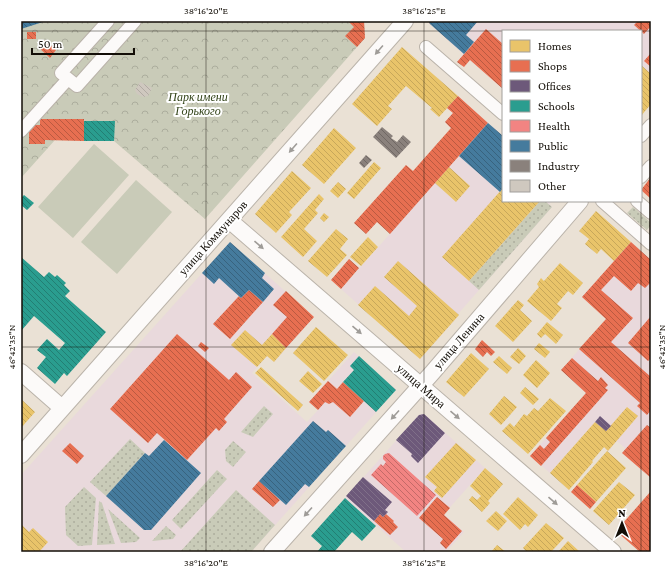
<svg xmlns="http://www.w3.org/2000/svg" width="672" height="573" font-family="'Crimson Pro',serif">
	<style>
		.commercial { fill: #e9d9dc }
		.grass { fill: url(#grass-dots) }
		.park { fill: url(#park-crowns) }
		.garden { fill: #c9cbb8 }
		.homes { fill: url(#homes-back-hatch) }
		.shops { fill: url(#shops-back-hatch) }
		.offices { fill: url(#offices-back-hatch) }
		.schools { fill: url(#schools-back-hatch) }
		.health { fill: url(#health-back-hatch) }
		.public { fill: url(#public-back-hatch) }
		.industry { fill: url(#industry-back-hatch) }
		.building { fill: url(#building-back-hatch) }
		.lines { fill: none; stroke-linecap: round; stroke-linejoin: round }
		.pedestrian-casing { stroke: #bab3aa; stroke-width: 14 }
		.minor-casing { stroke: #bab3aa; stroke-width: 18 }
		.pedestrian { stroke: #fcfaf9; stroke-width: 12 }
		.minor { stroke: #fcfaf9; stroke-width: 16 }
		.oneway { fill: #9f9c98 }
		.ticks { fill: none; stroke: #130e07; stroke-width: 1; stroke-opacity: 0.45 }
		.labels { text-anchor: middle; stroke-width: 4; stroke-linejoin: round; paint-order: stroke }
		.park-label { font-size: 12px; font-style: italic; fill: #324318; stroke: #fff }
		.street-label { font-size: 12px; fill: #130e07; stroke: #fff }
		.neatline { fill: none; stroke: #130e07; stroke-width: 1.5 }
		.ticks-label { font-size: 10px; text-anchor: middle; fill: #130e07 }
	</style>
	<defs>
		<pattern id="grass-dots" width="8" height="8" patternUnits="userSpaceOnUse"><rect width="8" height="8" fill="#c9cbb8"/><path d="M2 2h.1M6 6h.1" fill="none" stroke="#acad9d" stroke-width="1.8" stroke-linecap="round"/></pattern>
		<pattern id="park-crowns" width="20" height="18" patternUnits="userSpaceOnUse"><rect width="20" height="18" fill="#c9cbb8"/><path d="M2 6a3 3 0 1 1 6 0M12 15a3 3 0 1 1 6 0" fill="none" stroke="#acad9d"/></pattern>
		<pattern id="homes-back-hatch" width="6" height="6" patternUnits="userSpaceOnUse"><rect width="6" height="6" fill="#e9c46a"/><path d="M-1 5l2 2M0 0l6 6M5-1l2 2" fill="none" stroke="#c7a75a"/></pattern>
		<pattern id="shops-back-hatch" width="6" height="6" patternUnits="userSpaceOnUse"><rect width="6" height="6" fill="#e76f51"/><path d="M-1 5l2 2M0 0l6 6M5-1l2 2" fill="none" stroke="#ba5a41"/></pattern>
		<pattern id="offices-back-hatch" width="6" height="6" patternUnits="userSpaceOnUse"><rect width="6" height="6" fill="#6d597a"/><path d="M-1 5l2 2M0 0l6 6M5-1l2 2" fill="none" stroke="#807089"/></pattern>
		<pattern id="schools-back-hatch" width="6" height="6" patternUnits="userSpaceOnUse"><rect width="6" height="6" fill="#2a9d8f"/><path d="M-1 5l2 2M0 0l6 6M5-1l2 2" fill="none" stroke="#237e73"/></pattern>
		<pattern id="health-back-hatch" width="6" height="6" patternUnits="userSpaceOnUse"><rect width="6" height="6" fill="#f28482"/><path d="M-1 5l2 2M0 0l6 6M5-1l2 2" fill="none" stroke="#c36a68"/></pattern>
		<pattern id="public-back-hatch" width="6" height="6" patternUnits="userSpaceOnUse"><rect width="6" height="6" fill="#457b9d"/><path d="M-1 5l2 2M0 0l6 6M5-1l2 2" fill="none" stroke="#38637e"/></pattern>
		<pattern id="industry-back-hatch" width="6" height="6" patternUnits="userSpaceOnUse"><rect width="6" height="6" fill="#8a817c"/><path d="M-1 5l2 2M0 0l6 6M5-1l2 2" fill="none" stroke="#706864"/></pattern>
		<pattern id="building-back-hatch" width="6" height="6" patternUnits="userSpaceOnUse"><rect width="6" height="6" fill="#cfc8bf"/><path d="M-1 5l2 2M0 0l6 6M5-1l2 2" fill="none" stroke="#b1aba3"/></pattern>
	</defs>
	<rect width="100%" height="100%" fill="#eae1d5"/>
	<path class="commercial" d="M428 21H651V104L641 116V31H503V89L470 60 464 67 457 62 463 54 430 24Z
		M463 101 503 136V201H552L549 204 552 207 458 314 459 315 420 359 341 289 459 156 451 128 445 122Z
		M230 242 314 317 274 362 267 356 252 373 307 422 318 410 309 402 354 352 396 390 251 552H21V475Z
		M631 242 651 260V478L622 453 625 448 617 441 608 451 586 432 550 473 530 456 586 393 561 370 606 319 582 297Z
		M424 414 485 468 444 514 464 532 446 552H406L345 498 419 415Z"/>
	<path class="grass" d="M540 201H545L552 207 479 290 469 281Z
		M633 207 651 223V225L647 230 627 213Z
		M264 406 273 414 253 437 241 432Z
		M130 439 145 453 106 496 90 482Z
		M233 441 246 452 233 467 226 461 225 450Z
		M217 470 227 479 181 529 172 520Z
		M84 487 96 498 92 545 78 546 66 535 65 507Z
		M236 490 275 525 251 552H180Z
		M99 501 102 503 115 544 97 545Z
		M108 509 140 538 136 542 121 543Z
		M166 526 176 535 173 539 152 541Z"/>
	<path class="park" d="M21 21H364L365 38 205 219 114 141 55 140 21 178Z"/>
	<path class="garden" d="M94 144 129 175 73 238 38 207Z
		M136 180 172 212 117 274 81 242Z"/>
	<path class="homes" d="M402 47 458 96 439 117 430 109 432 108 406 86 388 106 392 109 377 126 352 104Z
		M641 65 651 74V104L641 116Z
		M334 128 356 148 324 184 302 165Z
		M374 162 381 168 354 199 347 193Z
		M449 167 470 186 456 202 435 183Z
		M292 171 311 188 289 212 292 215 276 233 255 214Z
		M338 182 346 189 338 198 330 191Z
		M503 188V201H540L469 281 442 257Z
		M319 194 324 199 315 210 318 213 304 229 317 241 303 257 281 237Z
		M596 211 631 242 614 261 601 249 597 254 585 244 589 239 579 231Z
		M324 213 329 217 324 222 320 218Z
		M336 229 348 239 340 249 347 255 327 277 308 261Z
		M368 237 378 247 361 266 350 257Z
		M398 261 459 315 420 359 358 305 375 286 409 316 417 306 384 277Z
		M560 263 583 283 573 295 568 291 557 304 562 308 551 321 527 301 539 287 537 284 541 278 544 281Z
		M518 300 524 305 520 310 532 321 513 342 495 326Z
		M547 322 563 335 556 344 545 334 541 338 537 334Z
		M316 327 348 355 324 381 293 353Z
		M245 330 262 345 272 334 286 348 274 362 267 356 257 367 231 345Z
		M539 343 550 352 545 358 534 349Z
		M518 348 526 356 519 364 510 357Z
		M471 353 489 369 464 397 446 382Z
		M499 356 512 368 507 374 493 362Z
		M536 360 550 373 537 388 523 375Z
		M261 367 303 405 298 411 255 373Z
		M308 371 322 384 313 393 299 381Z
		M525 387 539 399 533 405 520 393Z
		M504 396 517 407 501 425 489 414Z
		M550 398 566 411 528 454 502 431 510 423 514 427 524 414 527 416 534 408 538 411Z
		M21 399 35 412 21 428Z
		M627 407 638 416 608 451 604 447 592 461 593 462 569 490 550 473 595 422 606 431Z
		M456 443 476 460 442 498 434 491 437 487 425 477Z
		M607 451 626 468 596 502 577 485Z
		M485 468 503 484 488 501 490 503 482 512 469 500 472 496 477 500 481 496 470 486Z
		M619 482 635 495 609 525 593 511Z
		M518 497 538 515 528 527 525 524 520 530 503 514Z
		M496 511 507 521 498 531 486 521Z
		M546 523 564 538 551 552H527L523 548Z
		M21 524 29 532 33 528 48 542 39 552H21Z
		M568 541 580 552H558Z
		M497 545 506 552H491Z"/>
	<path class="shops" d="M348 21H364L365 38 357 47 345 36 354 27Z
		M428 21H440L438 25 434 26 430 24Z
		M638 21H651V26L644 34 634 25Z
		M486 29 503 44V89L470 60 464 67 457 62Z
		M27 32H36V39H27Z
		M44 40 56 50 50 58 38 47Z
		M651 53V67L644 61Z
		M458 96 488 123 390 234 377 222 366 234 354 223 406 165 413 171 451 128 445 122 453 113 447 108Z
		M40 119H84V141L45 140V144H29V125H40Z
		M651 177V199L641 190Z
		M631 242 651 260V282L645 288 638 283 631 291 614 276 601 290 633 318 611 342 651 377V410L647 415 637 406 640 403 579 349 606 319 582 297Z
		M349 259 359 268 341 289 331 280Z
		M249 290 263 302 230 339 213 324 239 296 241 298Z
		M286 291 314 317 286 348 272 334 287 317 273 305Z
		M651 316V358L648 361 628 343Z
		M177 334 229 380 236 372 252 387 224 419 227 422 219 431 216 428 187 460 157 433 148 443 110 409Z
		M482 340 495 352 491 356 487 352 483 357 475 349Z
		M201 342 209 348 205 352 198 346Z
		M572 358 598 381 601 377 608 385 605 388 608 390 541 466 530 456 540 445 544 449 550 442 546 438 586 393 561 370Z
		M328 381 337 389 343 382 364 401 350 417 333 402 329 404 325 402 318 410 309 402Z
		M647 425 651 428V478L622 453Z
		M70 443 84 456 77 464 62 451Z
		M259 481 280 500 273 507 252 489Z
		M577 485 596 502 590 509 571 492Z
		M651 491V552H640L616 531Z
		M437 497 450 508 444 515 462 531 446 549 440 543 443 539 419 518Z
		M380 514 383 517 386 514 394 521 393 522 398 527 390 535 374 521Z"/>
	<path class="offices" d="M424 414 445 433 418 463 411 456 412 454 396 440 419 415Z
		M600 416 611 426 606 431 595 422Z
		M363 477 392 502 385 510 388 512 383 517 380 514 374 521 346 496Z"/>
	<path class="schools" d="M84 121H115L114 141H84Z
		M24 195 34 203 27 210 21 205V198Z
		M21 257 44 277 49 272 55 277 57 275 66 283 64 285 70 291 65 296 106 332 67 376 64 373 55 384 37 368 46 357 37 350 47 339 59 350 65 343 34 316 21 331Z
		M359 356 396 390 376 412 343 382 354 370 350 366Z
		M345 498 376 526 362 541 352 532 334 552 328 551 317 552 322 546 311 536Z"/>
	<path class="health" d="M389 453 436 495 417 516 371 475 381 464 383 466 386 462 383 459V456L385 454Z"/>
	<path class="public" d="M21 21H43V22L21 29Z
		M428 21H478L466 35 474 42 464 54 430 24Z
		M488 123 503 136V188L500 192 459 156Z
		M230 242 265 273 262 278 274 289 263 302 249 290 241 298 219 278 214 284 202 273Z
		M313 421 326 432 328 430 346 446 309 487 305 484 286 505 259 481Z
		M164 440 201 473 151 530H144L106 496 145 453 149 456Z"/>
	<path class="industry" d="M382 127 393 136 391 138 397 142 403 135 411 142 396 158 373 137Z
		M366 155 372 160 364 168 359 163Z"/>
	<path class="building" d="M140 82 152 88 148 96 143 97 137 94 135 90Z"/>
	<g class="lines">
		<defs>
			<path id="pedestrian" d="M108 21 61 73 77 86 135 21
				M426 47 503 114
				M21 131 68 79
				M641 136 651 125
				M641 177 651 166
				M602 201 651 244
				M637 201 651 213"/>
			<path id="minor" d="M229 220 613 552
				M21 372 62 408
				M21 455 405 21
				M272 552 432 373 580 201"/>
		</defs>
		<use href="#pedestrian" class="pedestrian-casing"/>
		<use href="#minor" class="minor-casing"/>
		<use href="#pedestrian" class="pedestrian"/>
		<use href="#minor" class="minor"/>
	</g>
	<defs><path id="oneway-solid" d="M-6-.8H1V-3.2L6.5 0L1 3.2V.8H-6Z"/></defs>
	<g class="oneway">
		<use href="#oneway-solid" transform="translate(379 50) rotate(131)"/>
		<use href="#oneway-solid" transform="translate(293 148) rotate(131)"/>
		<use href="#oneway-solid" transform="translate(259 245) rotate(41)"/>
		<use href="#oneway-solid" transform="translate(357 330) rotate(41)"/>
		<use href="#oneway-solid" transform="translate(395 415) rotate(132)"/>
		<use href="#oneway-solid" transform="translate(455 415) rotate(41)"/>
		<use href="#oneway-solid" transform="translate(553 501) rotate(41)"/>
		<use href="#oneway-solid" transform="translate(308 512) rotate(132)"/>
	</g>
	<path class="ticks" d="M206 21V552M424 21V552M641 21V552M21 31H651M21 347H651"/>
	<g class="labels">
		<g class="park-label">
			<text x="198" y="101">Парк имени<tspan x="198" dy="14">Горького</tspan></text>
		</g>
		<g class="street-label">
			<text transform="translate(213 238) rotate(-48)" y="4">улица Коммунаров</text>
			<text transform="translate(459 341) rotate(-49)" y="4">улица Ленина</text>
			<text transform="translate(421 386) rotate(41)" y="4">улица Мира</text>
		</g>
	</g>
	<rect width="672" height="573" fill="none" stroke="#ffffff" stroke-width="44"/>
	<rect x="502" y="30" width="140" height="172" fill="#ffffff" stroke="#a19f9c"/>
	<rect x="510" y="40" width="20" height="12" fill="#e9c46a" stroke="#a19f9c"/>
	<text x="538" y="50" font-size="12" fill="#130e07">Homes</text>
	<rect x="510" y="60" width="20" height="12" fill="#e76f51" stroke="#a19f9c"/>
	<text x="538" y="70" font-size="12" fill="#130e07">Shops</text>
	<rect x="510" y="80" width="20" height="12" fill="#6d597a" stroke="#a19f9c"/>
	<text x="538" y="90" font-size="12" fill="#130e07">Offices</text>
	<rect x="510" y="100" width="20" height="12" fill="#2a9d8f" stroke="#a19f9c"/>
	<text x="538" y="110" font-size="12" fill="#130e07">Schools</text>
	<rect x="510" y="120" width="20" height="12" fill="#f28482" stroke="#a19f9c"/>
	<text x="538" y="130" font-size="12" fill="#130e07">Health</text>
	<rect x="510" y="140" width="20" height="12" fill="#457b9d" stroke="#a19f9c"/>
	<text x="538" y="150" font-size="12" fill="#130e07">Public</text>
	<rect x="510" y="160" width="20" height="12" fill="#8a817c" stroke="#a19f9c"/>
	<text x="538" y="170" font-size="12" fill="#130e07">Industry</text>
	<rect x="510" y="180" width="20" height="12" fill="#cfc8bf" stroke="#a19f9c"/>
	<text x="538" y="190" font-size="12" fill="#130e07">Other</text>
	<g transform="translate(622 523)" stroke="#ffffff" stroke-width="3" paint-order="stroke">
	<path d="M0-3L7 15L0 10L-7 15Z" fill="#130e07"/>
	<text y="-6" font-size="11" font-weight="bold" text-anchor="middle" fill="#130e07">N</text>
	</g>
	<path d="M32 48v6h102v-6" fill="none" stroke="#130e07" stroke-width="2"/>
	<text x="38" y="48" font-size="12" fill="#130e07" stroke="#ffffff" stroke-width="3" paint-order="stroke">50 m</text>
	<rect x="22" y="22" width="628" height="529" class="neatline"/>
	<g class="ticks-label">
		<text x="206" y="14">38°16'20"E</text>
		<text x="424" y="14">38°16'25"E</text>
		<text transform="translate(11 347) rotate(-90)" y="4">46°42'35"N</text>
		<text transform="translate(661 347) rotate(-90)" y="4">46°42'35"N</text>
		<text x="206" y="566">38°16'20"E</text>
		<text x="424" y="566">38°16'25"E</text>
	</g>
</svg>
